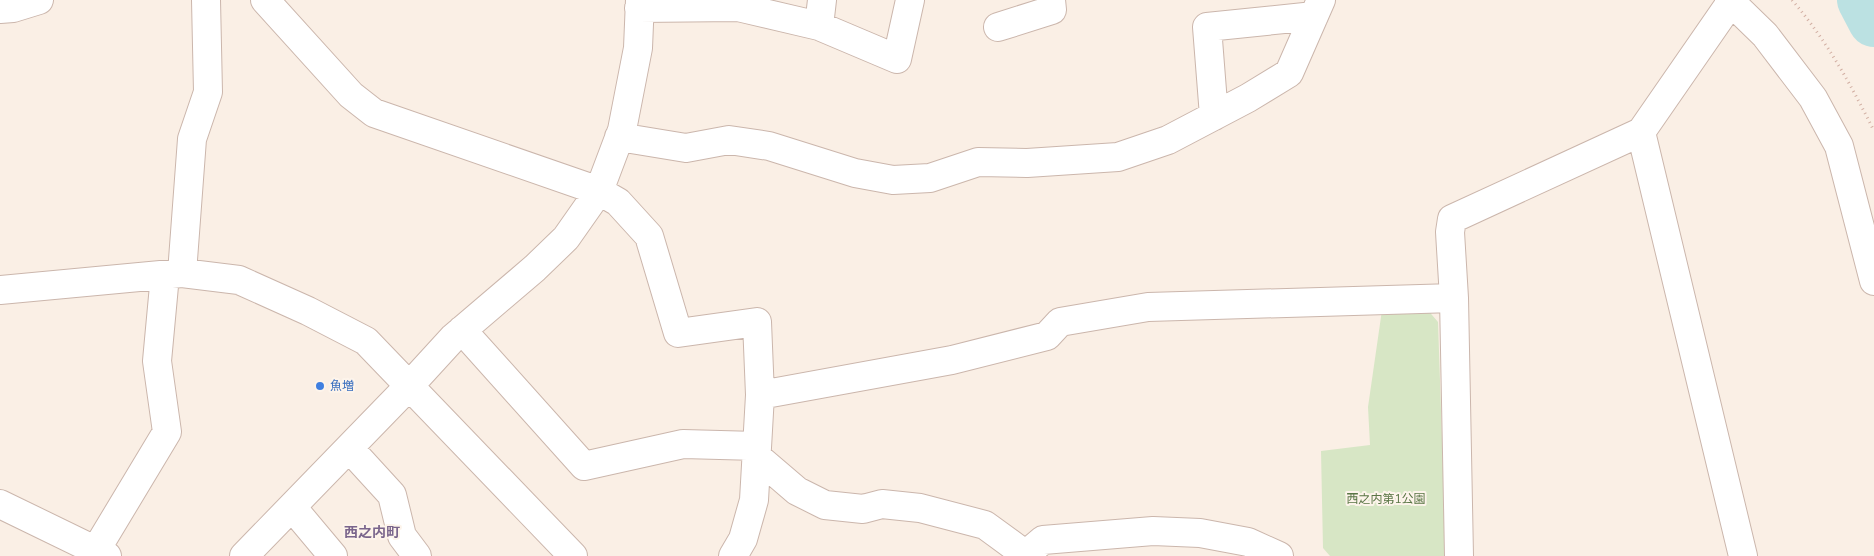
<svg xmlns="http://www.w3.org/2000/svg" width="1874" height="556" font-family="'Nunito Sans','Noto Sans JP',sans-serif">
	<style>
		.green { fill: #d7e6c5 }
		.lines { fill: none; stroke-linecap: round; stroke-linejoin: round }
		.stream { stroke: #a3d1d3; stroke-width: 9 }
		.river { stroke: #bbe1e2; stroke-width: 52 }
		.minor-casing { stroke: #cbb6ac; stroke-width: 30 }
		.path { stroke: #d2afa3; stroke-width: 3; stroke-dasharray: 1 4; stroke-linecap: butt }
		.minor { stroke: #fff; stroke-width: 28 }
		.shop-dot { fill: #3f7fe0; stroke: #fdf4eb; stroke-width: 2 }
		.labels { text-anchor: middle; stroke-width: 4; stroke-linejoin: round; paint-order: stroke }
		.shop-label { font-size: 12px; fill: #366cbe; stroke: #fdf4eb; text-anchor: start }
		.park-label { font-size: 12px; fill: #5a7646; stroke: #fdf4eb }
		.neighbourhood-label { font-size: 14px; font-weight: bold; fill: #7a658c; stroke: #fdf4eb }
	</style>
	<rect width="100%" height="100%" fill="#faefe5"/>
	<path class="green" d="M1426 308 1438 322 1446 556H1330L1323 548 1321 451 1370 445 1368 407 1382 310Z"/>
	<g class="lines">
		<path class="stream" d="M1872 18 1874 17"/>
		<path class="river" d="M1863 0 1874 21"/>
		<defs>
			<path id="minor" d="M265 0 351 95 374 113 599 191 618 202 649 236 678 333 757 322 760 395 754 500 743 539 733 556
				M1729 0 1765 35 1813 98 1839 146 1874 281
				M639 8 738 7 819 26 897 59 910 0
				M0 9 13 8 39 0
				M819 26 822 0
				M998 27 1052 10 1051 0
				M1214 116 1207 27 1314 16
				M1641 132 1743 556
				M619 137 686 148 729 140 769 146 855 173 893 180 930 178 978 162 1027 163 1118 157 1168 140 1248 98 1289 73 1321 0
				M182 273 192 139 208 92 206 0
				M0 290 182 273 239 280 308 311 366 341 573 556
				M462 330 584 466 683 444 757 446
				M760 395 952 360 1047 336 1060 322 1148 307 1454 298
				M349 448 392 495 402 536 417 556
				M756 456 797 491 825 505 863 509 882 504 920 508 985 525 1026 555
				M0 504 107 556
				M292 507 333 556
				M96 550 167 432 157 361 165 275
				M244 556 410 385 453 338 535 268 566 238 599 191 622 130 638 48 640 0
				M1024 556 1043 540 1153 531 1200 533 1248 542 1279 556
				M1459 556 1454 298 1450 232 1452 219 1641 132 1731 2"/>
		</defs>
		<use href="#minor" class="minor-casing"/>
		<path class="path" d="M1792 0C1827 41 1850 83 1874 131"/>
		<use href="#minor" class="minor"/>
	</g>
	<circle class="shop-dot" cx="320" cy="386" r="5"/>
	<g class="labels">
		<g class="shop-label">
			<text x="330" y="390">魚増</text>
		</g>
		<g class="park-label">
			<text x="1386" y="503">西之内第1公園</text>
		</g>
		<g class="neighbourhood-label">
			<text x="372" y="537">西之内町</text>
		</g>
	</g>
</svg>
